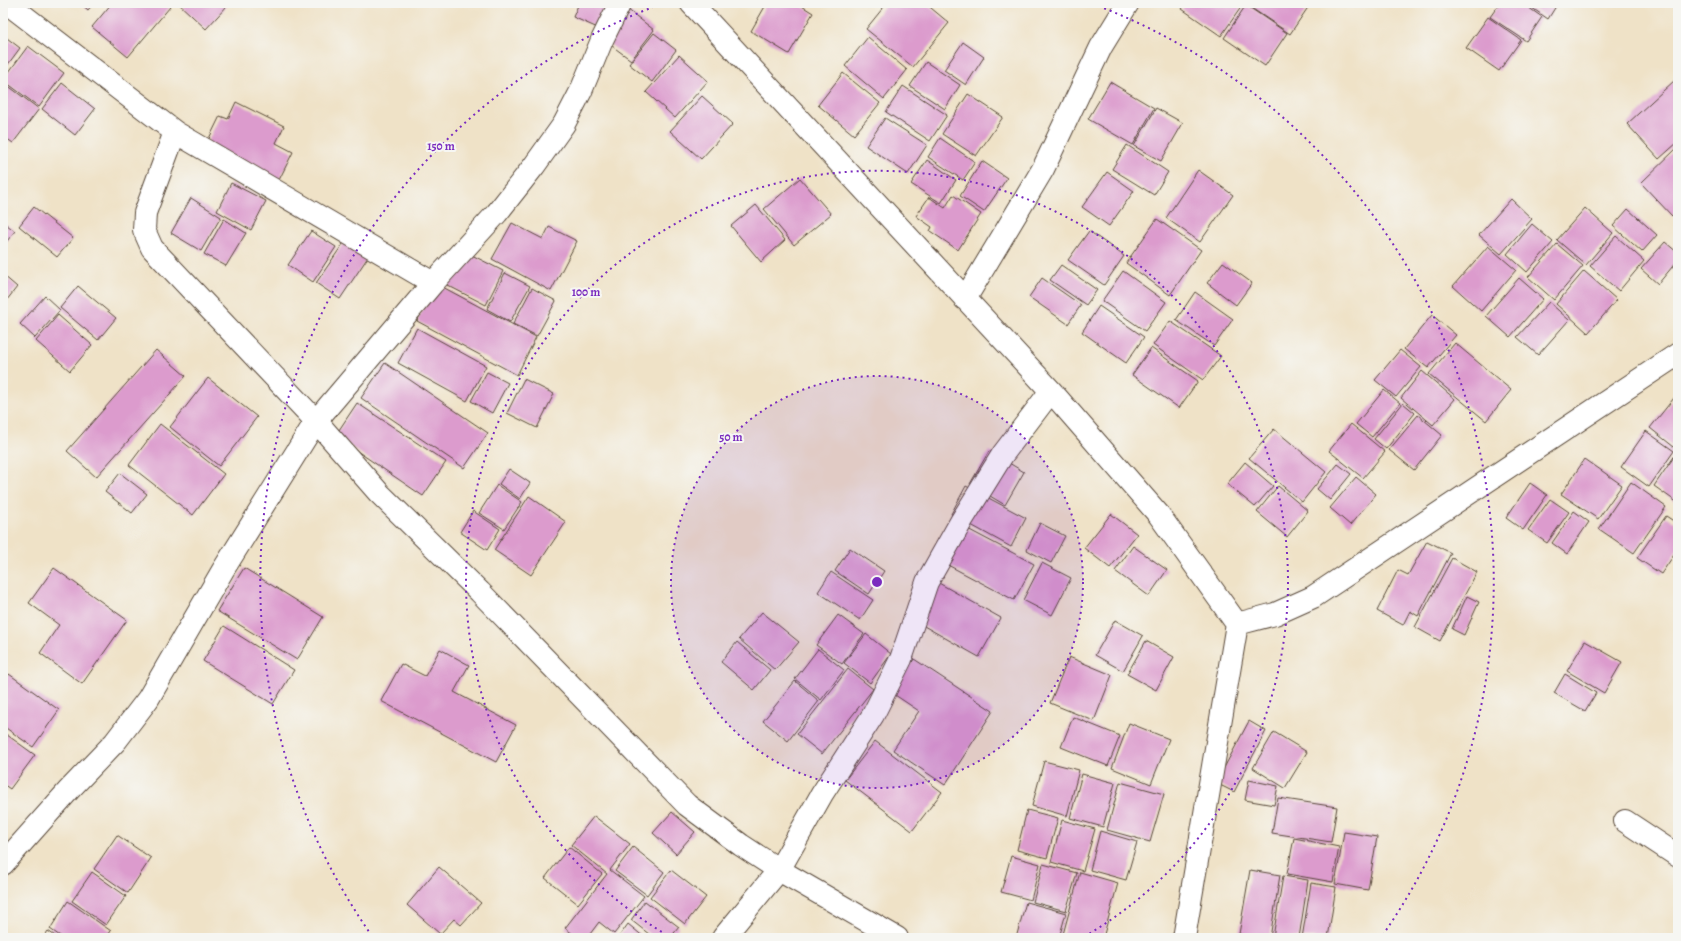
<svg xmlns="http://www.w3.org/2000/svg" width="1681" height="941" font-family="Alegreya,serif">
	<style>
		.building { fill: #dc9bcd }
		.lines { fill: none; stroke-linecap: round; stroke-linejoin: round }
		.minor-casing { stroke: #564637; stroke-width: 24 }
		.minor { stroke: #fff; stroke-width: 22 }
		.ring { fill: none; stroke: #7b2cbf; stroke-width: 2; stroke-dasharray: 2 4 }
		.centre { fill: #7b2cbf; stroke: #f6f6f2; stroke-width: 2 }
		.ring-label { font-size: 12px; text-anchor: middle; font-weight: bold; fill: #7b2cbf; stroke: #f6f6f2; stroke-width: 4; stroke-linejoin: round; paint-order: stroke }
	</style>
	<rect width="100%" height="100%" fill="#f6f6f2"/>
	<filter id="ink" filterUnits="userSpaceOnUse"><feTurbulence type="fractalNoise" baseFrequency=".025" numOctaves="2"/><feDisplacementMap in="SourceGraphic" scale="8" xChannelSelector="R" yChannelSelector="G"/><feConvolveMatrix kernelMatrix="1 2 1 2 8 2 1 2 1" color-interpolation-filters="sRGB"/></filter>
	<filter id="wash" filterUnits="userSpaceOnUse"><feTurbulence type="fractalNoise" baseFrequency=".012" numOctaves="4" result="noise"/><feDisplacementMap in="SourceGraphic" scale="16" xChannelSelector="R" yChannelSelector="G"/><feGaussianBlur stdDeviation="0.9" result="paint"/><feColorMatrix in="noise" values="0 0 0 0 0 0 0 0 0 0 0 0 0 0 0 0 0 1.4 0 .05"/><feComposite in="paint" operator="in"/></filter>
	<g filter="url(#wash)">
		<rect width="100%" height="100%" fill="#efe2c7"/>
		<g id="blocks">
			<path class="building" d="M80 3H94L88 10Z
				M112 3H166L170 7 128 57 92 27Z
				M178 3H226L228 5 206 29Z
				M579 3H611L600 29 573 17Z
				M767 3H797L813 13 789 54 751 31Z
				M887 3H925L949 23 913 67 866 29Z
				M1186 3H1311L1290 34 1244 3 1221 36 1182 9Z
				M1500 3H1522L1542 17 1526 41 1490 17Z
				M1525 3H1558L1548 19Z
				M1246 5 1287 33 1265 66 1224 38Z
				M627 9 654 30 631 60 604 40Z
				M1488 17 1521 40 1499 71 1466 48Z
				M654 33 676 50 652 82 629 64Z
				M3 35 20 48 3 71Z
				M868 37 907 70 884 99 845 66Z
				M963 42 984 57 966 85 944 70Z
				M28 46 64 73 39 107 3 80Z
				M679 55 708 81 675 118 646 92Z
				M926 62 960 85 945 109 910 86Z
				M843 73 880 103 854 135 818 105Z
				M1675 80 1678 83V142L1659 159 1627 124Z
				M3 82 39 109 13 143 3 136Z
				M1110 82 1154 108 1133 145 1088 119Z
				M62 83 95 109 75 135 42 109Z
				M903 86 947 115 930 141 886 112Z
				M968 94 1003 117 976 156 942 134Z
				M702 96 733 124 701 159 670 131Z
				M236 102 284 126 276 143 293 152 273 192 200 157 220 116 228 119Z
				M1156 108 1183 123 1161 161 1134 146Z
				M885 118 927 145 908 174 866 146Z
				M940 138 975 162 963 180 928 157Z
				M1127 145 1168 172 1154 195 1112 169Z
				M1678 147V210L1672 216 1641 183Z
				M927 160 956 180 941 203 911 184Z
				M982 161 1007 178 984 212 960 196Z
				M1198 170 1233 195 1200 242 1166 218Z
				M1107 172 1134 191 1109 226 1082 207Z
				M800 178 831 214 794 245 764 209Z
				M231 183 266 201 251 230 217 211Z
				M953 195 981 214 958 250 930 231 932 227 916 216 929 197 945 208Z
				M191 198 221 217 201 251 171 233Z
				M1511 199 1532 219 1501 254 1479 235Z
				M756 205 785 240 761 262 731 226Z
				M34 207 73 238 57 257 19 226Z
				M1585 208 1613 233 1586 265 1557 240Z
				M1628 209 1657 235 1642 252 1613 226Z
				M224 219 246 233 226 266 204 254Z
				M1157 219 1201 250 1170 295 1126 263Z
				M3 222 15 231 3 246Z
				M512 223 543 239 549 227 577 241 551 291 492 259Z
				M1532 224 1553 242 1527 272 1507 254Z
				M311 231 336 247 313 282 288 265Z
				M1089 231 1124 256 1104 285 1068 260Z
				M1616 236 1644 261 1619 291 1590 266Z
				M345 241 368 257 340 299 316 283Z
				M1665 242 1678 253V260L1658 284 1641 269Z
				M1557 244 1583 266 1554 300 1528 277Z
				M1488 246 1516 270 1481 311 1453 286Z
				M464 251 503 271 486 305 447 285Z
				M1223 262 1252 283 1236 305 1207 283Z
				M1061 265 1097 290 1086 305 1050 280Z
				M1123 271 1166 302 1145 331 1102 301Z
				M1584 271 1617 300 1588 333 1556 304Z
				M505 273 530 286 510 322 487 309Z
				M3 275 17 287 3 305Z
				M1042 278 1081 305 1068 324 1029 297Z
				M1519 278 1543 299 1510 337 1486 316Z
				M437 284 536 337 517 375 417 321Z
				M78 286 116 318 98 340 60 308Z
				M532 288 556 301 537 336 513 324Z
				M1195 292 1233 319 1214 346 1176 320Z
				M45 296 60 310 35 338 20 324Z
				M1549 302 1569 320 1538 355 1517 337Z
				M1099 306 1144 337 1126 363 1082 332Z
				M58 315 92 345 70 371 36 341Z
				M1432 315 1456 335 1428 368 1404 349Z
				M1170 321 1221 356 1203 380 1153 345Z
				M417 328 486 366 467 401 398 363Z
				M1455 343 1511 390 1486 421 1429 374Z
				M1151 348 1198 381 1179 408 1132 375Z
				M156 350 186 376 96 477 67 451Z
				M1400 350 1421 367 1396 397 1375 380Z
				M385 363 488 433 464 468 361 398Z
				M1422 371 1455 399 1433 425 1401 398Z
				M487 372 508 383 492 413 471 401Z
				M208 378 257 417 219 466 170 427Z
				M524 379 554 394 537 428 507 413Z
				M1384 390 1400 403 1372 437 1356 424Z
				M1678 393V442L1674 447 1650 428Z
				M357 403 446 462 423 496 335 436Z
				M1403 403 1415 413 1386 449 1374 439Z
				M1418 415 1442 435 1414 470 1389 450Z
				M160 424 224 474 193 515 129 465Z
				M1351 424 1385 452 1363 478 1329 451Z
				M1274 429 1326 472 1302 502 1249 458Z
				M1646 431 1674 451 1649 487 1621 467Z
				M989 451 1024 472 1005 505 970 484Z
				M1678 451V503L1654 486Z
				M1585 459 1622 485 1598 519 1561 494Z
				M1245 462 1273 486 1255 507 1227 484Z
				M1338 464 1351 474 1330 500 1317 489Z
				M509 469 530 483 520 499 499 484Z
				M120 473 147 494 132 513 105 492Z
				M1356 477 1376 494 1350 525 1330 508Z
				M1631 482 1666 507 1634 553 1599 529Z
				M1530 483 1547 495 1523 530 1506 518Z
				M497 485 522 502 504 529 479 513Z
				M966 486 1026 518 1011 547 951 514Z
				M1278 486 1308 511 1287 537 1257 512Z
				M529 496 566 522 531 575 494 550Z
				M1550 499 1569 512 1547 543 1528 530Z
				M473 511 500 529 487 550 460 532Z
				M1574 511 1589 522 1567 554 1552 543Z
				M1111 514 1137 534 1110 568 1084 548Z
				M1666 516 1678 524V549L1661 574 1637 558Z
				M1040 523 1065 536 1051 563 1027 550Z
				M962 526 1034 564 1014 600 944 563Z
				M1427 541 1451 553 1418 616 1410 611 1403 625 1377 611 1398 570 1408 575Z
				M1133 546 1167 570 1149 596 1115 571Z
				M850 548 884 571 869 594 835 571Z
				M1452 558 1477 572 1440 641 1415 627Z
				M1042 563 1071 578 1052 615 1023 600Z
				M54 568 127 620 82 684 40 653 59 625 29 603Z
				M244 568 323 617 297 660 217 611Z
				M831 572 873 600 860 620 818 592Z
				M937 582 1001 618 979 657 915 621Z
				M1467 596 1479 602 1464 635 1452 629Z
				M762 612 799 642 775 670 739 639Z
				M838 615 864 634 842 664 816 645Z
				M1115 620 1143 636 1123 671 1095 655Z
				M224 626 294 670 273 704 203 661Z
				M866 634 891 654 870 683 844 663Z
				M1146 641 1174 657 1156 690 1127 674Z
				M1585 641 1622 662 1604 693 1567 671Z
				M737 642 770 670 754 690 721 662Z
				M440 649 469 665 454 692 516 725 496 762 381 701 401 664 425 676Z
				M818 649 844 670 821 700 795 679Z
				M1069 657 1112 675 1094 721 1050 703Z
				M914 659 993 711 945 785 893 750 919 711 892 693Z
				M848 669 873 689 822 754 797 734Z
				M9 674 59 710 33 747 3 726V682Z
				M1565 674 1596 693 1585 711 1554 693Z
				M795 681 819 701 788 741 763 721Z
				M1073 717 1120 736 1108 766 1061 747Z
				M1249 721 1266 731 1234 792 1216 783Z
				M1129 723 1169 739 1151 784 1112 768Z
				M3 732 35 755 10 789 3 784Z
				M1274 732 1307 752 1285 788 1253 768Z
				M875 741 942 792 912 831 845 780Z
				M1044 761 1079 770 1067 816 1032 806Z
				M1082 774 1115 783 1103 827 1070 818Z
				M1249 780 1278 786 1274 805 1245 800Z
				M1120 782 1164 794 1150 842 1107 830Z
				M1278 798 1337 807 1331 842 1272 833Z
				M1027 810 1058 818 1047 858 1017 850Z
				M672 812 695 832 676 854 653 833Z
				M594 816 630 844 610 870 644 896 614 934 599 922 587 938H578L565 928 607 874 571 845Z
				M1062 820 1095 829 1083 871 1051 862Z
				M1100 831 1137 842 1126 880 1090 870Z
				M1344 832 1377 837 1368 890 1335 884Z
				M117 835 151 858 128 893 94 869Z
				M1294 838 1339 847 1333 882 1287 874Z
				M569 847 602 874 578 904 545 878Z
				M633 847 664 872 647 895 615 871Z
				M1011 856 1040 864 1031 900 1001 892Z
				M1043 864 1077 873 1066 911 1033 902Z
				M439 867 481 903 461 925 454 919 440 934 407 905Z
				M671 870 706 897 685 924 650 897Z
				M1250 870 1280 875 1270 938 1239 934Z
				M92 872 126 896 106 925 72 901Z
				M1080 872 1118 883 1103 938H1062Z
				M1283 876 1308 880 1299 938 1273 937Z
				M1311 883 1336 887 1328 938H1302Z
				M68 901 111 931 106 938H63L50 929Z
				M645 901 679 927 670 938H654L631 920Z
				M1026 902 1066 913 1059 938H1016Z
				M628 924 645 938H618Z
				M48 931 58 938H43Z"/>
		</g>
	</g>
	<g filter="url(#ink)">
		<use href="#blocks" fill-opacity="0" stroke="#564637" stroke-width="1"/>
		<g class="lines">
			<defs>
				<path id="minor" d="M7 3 175 132 145 213 144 230 152 248 316 421 379 493 480 592 687 805 741 845 779 870 897 938
					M691 3 1051 391 1159 515 1237 624 1184 938
					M175 132 433 283
					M965 299 1043 169 1101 47 1128 3
					M1237 624 1275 614 1313 597 1678 354
					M1625 821 1678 856
					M3 864 69 790 115 742 148 699 223 570 316 421 433 283 497 213 534 166 564 124 581 91 602 40 620 3
					M723 938 779 870 822 794 873 715 901 659 927 582 962 520 1003 454 1051 391"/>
			</defs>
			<use href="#minor" class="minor-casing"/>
			<use href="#minor" class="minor"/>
		</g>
	</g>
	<circle cx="877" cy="582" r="206" fill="#7b2cbf" fill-opacity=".12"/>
	<g class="ring">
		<circle cx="877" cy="582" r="206"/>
		<path d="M672 938A411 411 0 1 1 1082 938"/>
		<path d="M372 936A617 617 0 0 1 661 4M1093 4A617 617 0 0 1 1382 936"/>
	</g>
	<circle cx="877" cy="582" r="6" class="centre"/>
	<g class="ring-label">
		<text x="441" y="150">150 m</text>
		<text x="586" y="296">100 m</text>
		<text x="731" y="441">50 m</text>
	</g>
	<rect width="1681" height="941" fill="none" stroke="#f6f6f2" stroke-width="16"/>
</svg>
